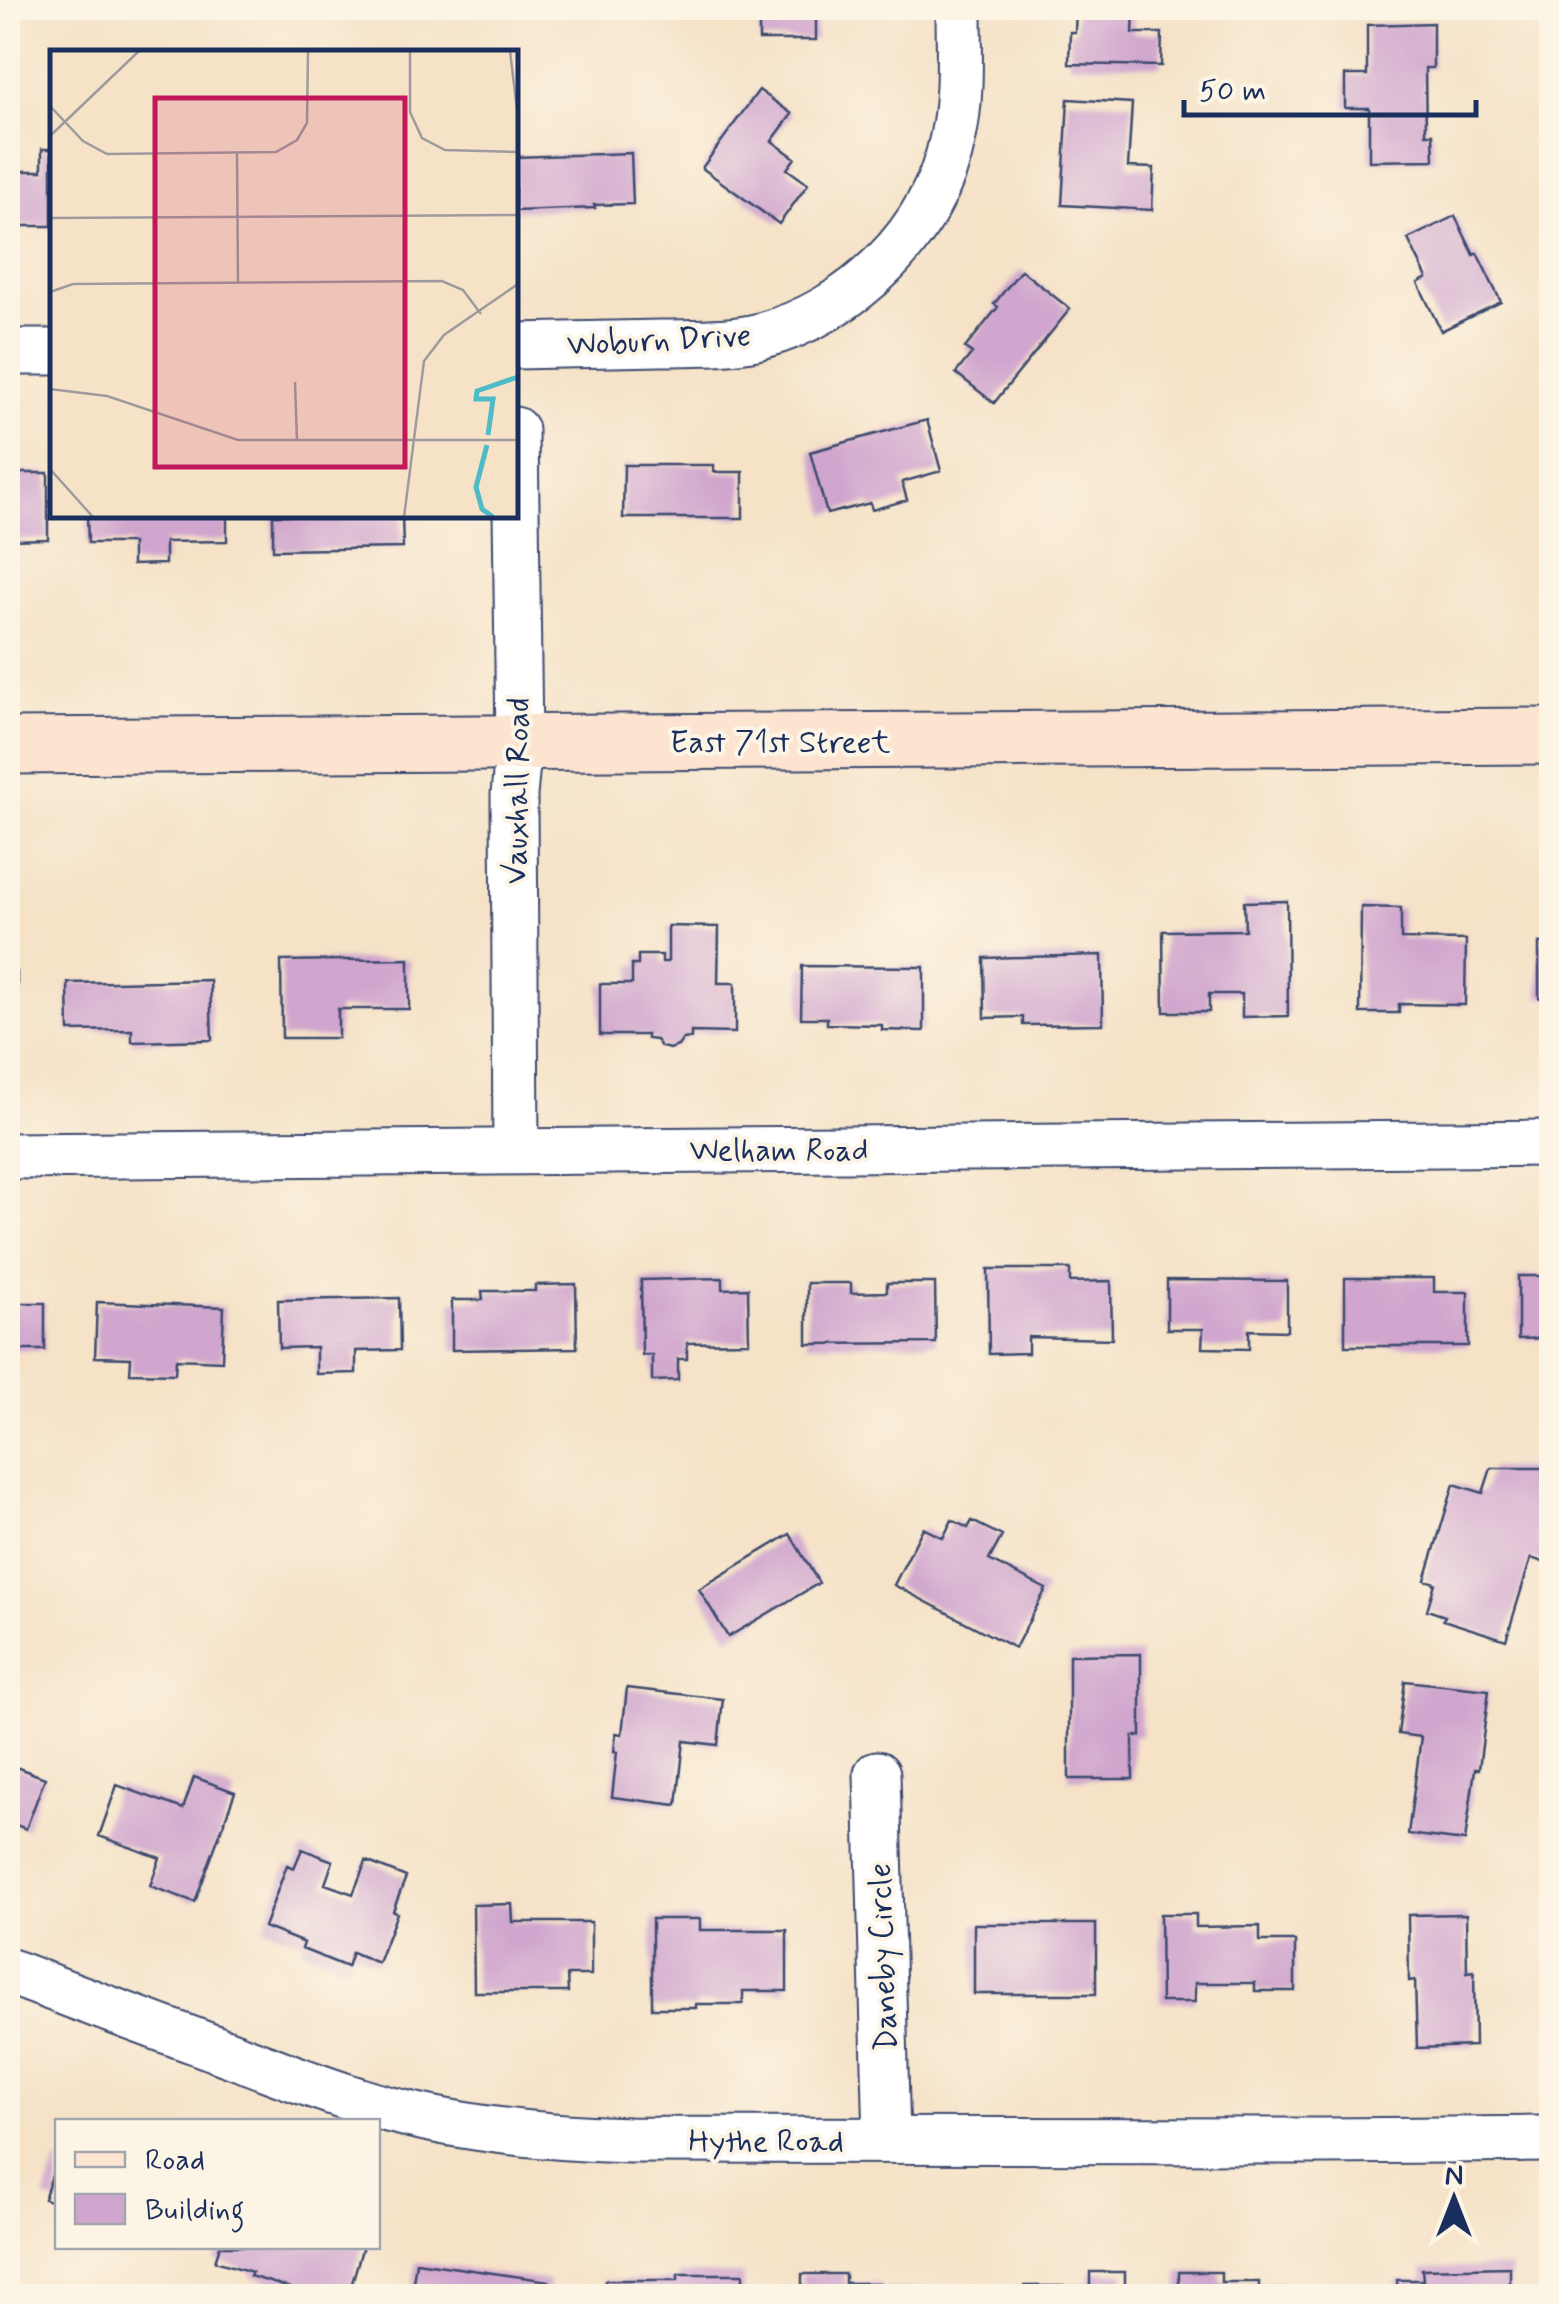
<svg xmlns="http://www.w3.org/2000/svg" width="1559" height="2304" font-family="Mynerve,sans-serif">
	<style>
		.building { fill: #d0a6ce }
		.lines { fill: none; stroke-linecap: round; stroke-linejoin: round }
		.minor-casing { stroke: #3c4a6e; stroke-width: 49 }
		.secondary-casing { stroke: #3c4a6e; stroke-width: 59 }
		.minor { stroke: #fff; stroke-width: 45 }
		.secondary { stroke: #fde4d1; stroke-width: 55 }
		.labels { text-anchor: middle; stroke-width: 8; stroke-linejoin: round; paint-order: stroke }
		.street-label { font-size: 32px; fill: #1b2f5e; stroke: #fcf5e5 }
		.inset-river { fill: none; stroke: #4ebbc7; stroke-width: 5 }
		.inset-road { fill: none; stroke: #9e9a9d; stroke-width: 2.5 }
		.view { fill: #c2185b; fill-opacity: 0.15; stroke: #c2185b; stroke-width: 5 }
		.inset-edge { fill: none; stroke: #1b2f5e; stroke-width: 5 }
	</style>
	<rect width="100%" height="100%" fill="#fcf5e5"/>
	<filter id="ink" filterUnits="userSpaceOnUse"><feTurbulence type="fractalNoise" baseFrequency=".01" numOctaves="2"/><feDisplacementMap in="SourceGraphic" scale="20" xChannelSelector="R" yChannelSelector="G"/><feConvolveMatrix kernelMatrix="1 2 1 2 8 2 1 2 1" color-interpolation-filters="sRGB"/></filter>
	<filter id="wash" filterUnits="userSpaceOnUse"><feTurbulence type="fractalNoise" baseFrequency=".0048" numOctaves="4" result="noise"/><feDisplacementMap in="SourceGraphic" scale="40" xChannelSelector="R" yChannelSelector="G"/><feGaussianBlur stdDeviation="2.25" result="paint"/><feColorMatrix in="noise" values="0 0 0 0 0 0 0 0 0 0 0 0 0 0 0 0 0 1.4 0 .05"/><feComposite in="paint" operator="in"/></filter>
	<g filter="url(#wash)">
		<rect width="100%" height="100%" fill="#f5e2c7"/>
		<g id="blocks">
			<path class="building" d="M759 8H816V40H759Z
				M1076 8H1134L1133 33H1162L1161 66 1069 64 1070 32H1075Z
				M1433 23V68H1425L1426 134H1433L1434 160 1369 161V108H1345V75H1367V25Z
				M759 90 792 114 772 141 795 158 787 169 808 184 779 224 702 168Z
				M1068 99 1132 103 1128 167 1154 168 1152 210 1062 205Z
				M42 149H52V226H8V171H42Z
				M631 153 633 204 594 205 595 208 515 211V157Z
				M1455 216 1474 255 1477 253 1501 302 1441 331 1418 283 1427 278 1408 239Z
				M1021 270 1070 309 994 403 956 373 972 353 965 348 998 307 994 304Z
				M927 420 941 471 902 482 907 500 872 510 870 503 827 514 810 452Z
				M624 465H714V472H743V518H623Z
				M8 473H48V539L8 540Z
				M87 515H227V541L165 542V564L132 565V543H88Z
				M273 515H402L403 548 273 550Z
				M1287 901 1288 1016 1242 1017V994H1209V1012H1164L1163 931 1245 930 1244 902Z
				M1361 907 1401 908V939L1466 940 1465 1005 1399 1004V1013H1360Z
				M668 926 719 927 718 983H735V1033L691 1032V1038L683 1039 678 1046 670 1049 661 1047 656 1040 647 1039V1035H600V984H632V965H638V955H662V962H668Z
				M1552 942V997L1539 998V943Z
				M1102 955 1103 1024 1023 1025V1017L985 1018 984 958Z
				M409 959V1009H338V1038H282L281 961Z
				M802 966 924 967V1031L882 1030V1025L827 1024V1018H801Z
				M8 972H17V1041H8Z
				M210 980 212 1040 132 1042V1030L69 1031 68 983Z
				M988 1269H1070V1282L1111 1281 1112 1339 1028 1337V1353L989 1354Z
				M1518 1276H1552V1338L1518 1339Z
				M723 1278V1289L748 1288 749 1342 687 1343V1359H678V1380L652 1381V1355H642L641 1280Z
				M1345 1278H1434V1292H1468V1346H1345Z
				M1167 1280 1287 1281V1331L1249 1330V1349L1202 1348 1203 1329H1167Z
				M807 1283H851V1293L887 1292V1283H935L936 1343 807 1344Z
				M576 1284 577 1348 452 1350V1300H483L482 1291H535V1285Z
				M399 1298 400 1350 356 1351V1373L316 1374V1347L279 1348 278 1300Z
				M97 1302 224 1307 222 1361 176 1359 175 1374 130 1373 131 1358 95 1357Z
				M8 1303H45V1350H8Z
				M1491 1468H1552V1497L1547 1513 1552 1515V1546L1546 1563 1531 1558 1506 1640 1443 1620 1445 1616 1427 1610 1435 1583 1425 1580 1454 1484 1483 1493Z
				M952 1520 968 1528 972 1521 1002 1536 989 1560 1046 1589 1015 1648 894 1585 923 1528 943 1538Z
				M790 1534 819 1583 728 1637 699 1589Z
				M1141 1654V1736H1133V1779H1069V1655Z
				M1405 1681 1489 1690 1479 1769H1475L1465 1841 1408 1834 1421 1737 1398 1734Z
				M627 1688 723 1699 718 1745 684 1741 677 1805 612 1797 617 1752H614L616 1733 622 1734Z
				M8 1764 45 1778 26 1829 8 1822Z
				M194 1777 235 1792 195 1902 150 1886 160 1858 99 1836 117 1785 183 1809Z
				M302 1849 333 1861 325 1884 353 1894 366 1861 406 1877 393 1911 397 1913 378 1963 352 1952 347 1967 302 1949 304 1943 264 1927 287 1865 294 1868Z
				M512 1904 513 1922H591V1975H567L568 1992H474L473 1905Z
				M1160 1914H1196V1927L1260 1926V1941H1295V1991H1255V1983H1195V2002H1161Z
				M1466 1914 1467 1972 1474 1971 1475 2046 1417 2048 1415 1980 1409 1981 1408 1915Z
				M652 1919H700V1930H787V1991H743V2004H696V2008H652Z
				M974 1924H1096V1994H974Z
				M8 2114 18 2118 8 2147Z
				M57 2161H58V2203L44 2199Z
				M220 2246H363L348 2296H316L250 2276 252 2272 215 2261Z
				M416 2262 549 2281 547 2296H411Z
				M1510 2267V2296H1398L1397 2280H1423L1422 2269Z
				M1090 2272H1125V2296H988V2293H1025V2286H1090Z
				M1179 2272H1221V2282H1259V2289H1306L1307 2296H1179Z
				M678 2274H743V2296H605V2280H678Z
				M802 2274H845V2283H880V2289H932V2296H802Z"/>
		</g>
	</g>
	<g filter="url(#ink)">
		<use href="#blocks" fill-opacity="0" stroke="#3c4a6e" stroke-width="2.5"/>
		<g class="lines">
			<defs>
				<path id="minor" d="M515 346C564 345 612 344 661 343 693 342 728 344 760 336 853 312 934 233 953 137 962 95 959 51 959 8
					M8 352H52
					M515 430 519 743 514 795 516 1151
					M8 1156 1552 1143
					M877 1774 887 2140
					M8 1971C79 1998 151 2025 222 2051 272 2070 322 2090 373 2105 453 2128 547 2138 630 2140L1323 2141 1552 2139"/>
				<path id="secondary" d="M8 746 1552 736"/>
			</defs>
			<use href="#minor" class="minor-casing"/>
			<use href="#secondary" class="secondary-casing"/>
			<use href="#minor" class="minor"/>
			<use href="#secondary" class="secondary"/>
		</g>
	</g>
	<g class="labels">
		<g class="street-label">
			<text transform="translate(659 339) rotate(-3)" y="11">Woburn Drive</text>
			<text x="780" y="752">East 71st Street</text>
			<text transform="translate(516 791) rotate(-89)" y="11">Vauxhall Road</text>
			<text x="779" y="1160">Welham Road</text>
			<text transform="translate(882 1957) rotate(-92)" y="11">Daneby Circle</text>
			<text x="766" y="2151">Hythe Road</text>
		</g>
	</g>
	<g transform="translate(50 50)">
		<rect width="468" height="468" fill="#f5e2c7"/>
		<path class="inset-river" d="M438 385 443 349H426L427 341 468 327M437 395 426 437 432 459 443 467"/>
		<path class="inset-road" d="M360 1V62L372 88 395 100 468 102M460 1 468 68M0 56 33 91 57 104 226 102 247 90 257 73 258 1M0 86 89 1M187 103 188 232M0 168 468 165M0 242 23 234 392 231 413 240 431 264M245 332 247 391M0 339 57 346 188 390H468M0 419 43 467M354 467 374 311 394 285 468 234"/>
		<path class="view" d="M105 48H355V417H105Z"/>
		<rect width="468" height="468" class="inset-edge"/>
	</g>
	<rect width="1559" height="2304" fill="none" stroke="#fcf5e5" stroke-width="40"/>
	<rect x="55" y="2119" width="325" height="130" fill="#fcf5e5" stroke="#a2a6af" stroke-width="2.5"/>
	<rect x="75" y="2152" width="50" height="15" fill="#fde4d1" stroke="#a2a6af" stroke-width="2.5"/>
	<text x="145" y="2169" font-size="30" fill="#1b2f5e">Road</text>
	<rect x="75" y="2194" width="50" height="30" fill="#d0a6ce" stroke="#a2a6af" stroke-width="2.5"/>
	<text x="145" y="2219" font-size="30" fill="#1b2f5e">Building</text>
	<g transform="translate(1454 2199)" stroke="#fcf5e5" stroke-width="8" paint-order="stroke">
	<path d="M0-8L18 38L0 25L-18 38Z" fill="#1b2f5e"/>
	<text y="-15" font-size="28" font-weight="bold" text-anchor="middle" fill="#1b2f5e">N</text>
	</g>
	<path d="M1184 100v15h292v-15" fill="none" stroke="#1b2f5e" stroke-width="5"/>
	<text x="1199" y="100" font-size="30" fill="#1b2f5e" stroke="#fcf5e5" stroke-width="8" paint-order="stroke">50 m</text>
</svg>
